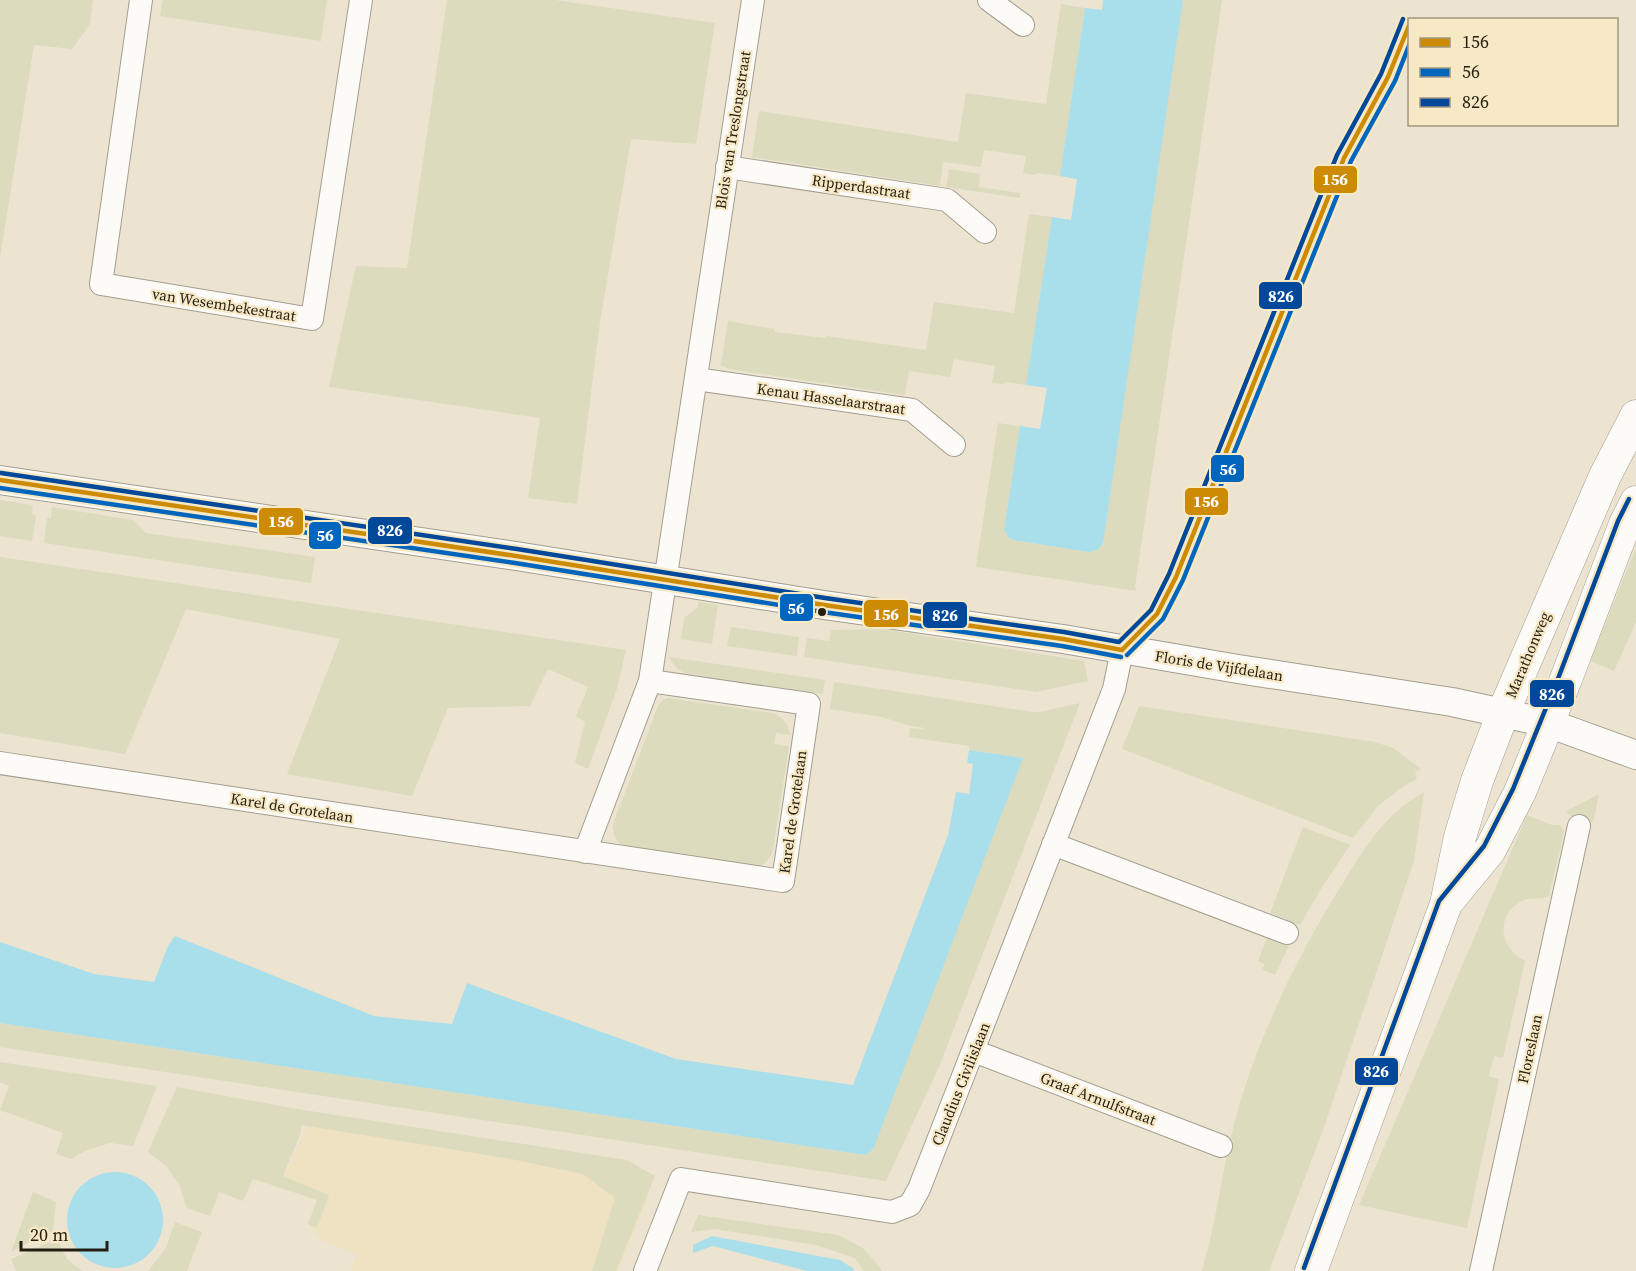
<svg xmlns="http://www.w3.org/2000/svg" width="1636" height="1271" font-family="'Source Serif 4',serif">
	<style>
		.built { fill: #efe2c2 }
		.green { fill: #dcdbbd }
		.water { fill: #a9deeb }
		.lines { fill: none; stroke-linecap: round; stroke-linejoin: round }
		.minor-casing { stroke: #a49e8f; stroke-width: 24 }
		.tertiary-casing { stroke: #a49e8f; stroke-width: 30 }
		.secondary-casing { stroke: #a49e8f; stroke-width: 33 }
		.minor { stroke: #fcfbf8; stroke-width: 22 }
		.tertiary { stroke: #fcfbf8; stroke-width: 28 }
		.secondary { stroke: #fcfbf8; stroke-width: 32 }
		.bus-1-casing { stroke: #f7e8c6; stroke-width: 9 }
		.bus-2-casing { stroke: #f7e8c6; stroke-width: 9 }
		.bus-3-casing { stroke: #f7e8c6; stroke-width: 9 }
		.bus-1 { stroke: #cd8b03; stroke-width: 4.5 }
		.bus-2 { stroke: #0065bd; stroke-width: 4.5 }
		.bus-3 { stroke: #004899; stroke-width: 4.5 }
		.bus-dot { fill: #241e11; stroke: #f7e8c6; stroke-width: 2 }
		.labels { text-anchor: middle; stroke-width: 4.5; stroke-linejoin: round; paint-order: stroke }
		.street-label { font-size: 15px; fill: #241e11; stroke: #f7e8c6 }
		.line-badge { stroke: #f7e8c6; stroke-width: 2 }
		.badge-label { font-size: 16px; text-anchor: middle; font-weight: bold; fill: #fff }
	</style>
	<rect width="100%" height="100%" fill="#ece4d1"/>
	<path class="built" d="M312 1116 626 1165 649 1197 618 1271H350L356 1254 324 1242 308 1224 317 1200 283 1177Z"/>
	<path class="green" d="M0 0H93L90 24 72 49 34 45 0 258Z
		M163 0H327L321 41 160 16Z
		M447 0H555L715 23 696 144 631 139 600 322 577 504 528 498 540 418 329 387 356 266 407 268Z
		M1183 0H1222L1135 587 1137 591 976 567 998 423 1020 426 1004 530 1009 538 1013 540 1089 552C1096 551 1099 549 1102 543Z
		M1061 4 1085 8 1060 176 1036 173 1035 175 1023 173 1026 156 984 150 981 167 943 162 940 186 752 157 759 111 958 142 966 93 1046 104Z
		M949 169 980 174 979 187 1020 193V198L946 187Z
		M1029 214 1052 217 1026 385 1005 382 1004 384 992 383 995 366 954 359 950 377 909 371 905 395 729 369 721 365 728 321 774 329 775 332 825 338 826 336 926 350 934 302 1014 313Z
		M0 500 33 505 32 514 36 516 32 541 0 536Z
		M52 507 133 520 146 533 315 557 311 583 44 543 47 518H51Z
		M1636 548V622L1614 671 1590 661Z
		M0 557 626 650 617 689 588 769 575 763 585 722 576 716 588 687 548 669 530 706 448 708 412 796 287 774 340 639 186 609 125 754 0 733Z
		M698 602 718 605 712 644 681 639 684 618 698 607Z
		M731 627 799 637 797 656 727 646Z
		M881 629 1084 661 1088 681 1036 692 804 657 807 638 829 641 831 630Z
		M669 657 825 680 823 694 814 693 811 695 802 691 685 673 677 669Z
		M834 682 1033 712H1040L1080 703 939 1067 886 1181 0 1047V1023L865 1155 1023 758 969 750V746L909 737 910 728 923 729 924 728 907 725 882 717 830 709Z
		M668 698 773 713C784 717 788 724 790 735L776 733 774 744 789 746 773 850C770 859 765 865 756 867L623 846C615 840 613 834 613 824L658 706 663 700Z
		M1139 706 1375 742 1393 748 1421 769 1415 772 1417 779 1404 786 1379 805 1353 838 1122 749Z
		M1424 792 1414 861 1322 1133 1269 1271H1202C1218 1217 1223 1160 1239 1106 1261 1031 1301 949 1343 883 1355 863 1368 841 1385 823 1396 811 1409 801 1424 792Z
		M1599 794 1593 823C1583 820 1572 820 1566 811Z
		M1527 815 1552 825H1560L1564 832 1549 896C1541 901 1531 896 1522 901 1495 915 1499 948 1525 961L1503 1058 1494 1056 1489 1076 1499 1079 1467 1228 1359 1205Z
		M1303 827 1350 845 1321 889 1300 925 1270 913Z
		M1268 935 1290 944 1275 975 1262 970 1265 964 1258 961Z
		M0 1062 157 1086 133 1146 110 1143 87 1150 71 1159 56 1154 63 1133 0 1110 9 1086 0 1082Z
		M177 1087 297 1109 627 1160 655 1176 616 1271H592L615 1198 583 1174 511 1159 301 1125V1132L283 1176 329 1195 317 1228 308 1224 317 1200 253 1179 243 1201 219 1192 210 1216 187 1208 179 1184 166 1166 148 1152Z
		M33 1192 56 1202 53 1231 11 1252Z
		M698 1215 838 1235 863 1248 879 1266 882 1271H864L855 1258 816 1245 714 1229 691 1232Z
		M175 1222 202 1232 187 1271H148L166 1248Z
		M57 1239 67 1259 82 1271H16L11 1259Z"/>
	<path class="water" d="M1103 0H1183L1103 543C1099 549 1096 551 1089 552L1013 540 1009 538 1004 530 1020 426 1040 429 1047 388 1026 385 1052 217 1071 220 1077 179 1060 176 1085 8 1102 10Z
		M969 750 1023 758 874 1147 869 1153 865 1155 0 1023V942L94 974 154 982 168 946 175 936 374 1016 452 1024 467 983 676 1059 853 1085 948 835 956 792 969 794 973 764 967 763Z
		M67 1220a48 48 0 1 1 96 0a48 48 0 1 1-96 0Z
		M712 1236 840 1260 854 1269 853 1271H807L713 1246 693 1253V1245Z"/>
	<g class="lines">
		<defs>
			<path id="minor" d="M141 0 101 284 312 319 361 0
				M989 0 1023 25
				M727 167 947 200 985 232
				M696 379 912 410 954 445
				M0 763 783 881 809 704 650 681
				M1053 844 1287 933
				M585 852 650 681 753 0
				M974 1051 1221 1146
				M645 1271 681 1179 892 1212 910 1205 919 1189 1114 689 1122 650
				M1481 1271 1579 826"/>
			<path id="tertiary" d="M0 480 516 556 824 605 1063 639 1238 669 1452 702 1548 723 1636 755"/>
			<path id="secondary" d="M1449 900 1490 850 1520 792 1566 679 1625 524 1636 502
				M1311 1271 1446 904 1460 837 1477 781 1503 713 1605 476 1636 416"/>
		</defs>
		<use href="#minor" class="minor-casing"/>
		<use href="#tertiary" class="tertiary-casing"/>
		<use href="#secondary" class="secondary-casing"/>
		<use href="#minor" class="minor"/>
		<use href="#tertiary" class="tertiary"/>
		<use href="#secondary" class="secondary"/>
		<defs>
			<path id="bus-1" d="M0 480 516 556 824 605 1063 639 1122 650
				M1122 650 1157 614 1176 577 1344 158 1388 77 1410 23"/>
			<path id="bus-2" d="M0 488 515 563 823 612 1062 646 1121 657
				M1127 655 1163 619 1183 580 1351 161 1395 81 1410 43"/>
			<path id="bus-3" d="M1 473 517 549 825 598 1064 632 1119 642 1151 610 1169 574 1337 155 1381 74 1403 19
				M1304 1268 1439 901 1484 846 1513 789 1559 676 1618 521 1629 499"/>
		</defs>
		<use href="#bus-1" class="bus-1-casing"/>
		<use href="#bus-2" class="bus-2-casing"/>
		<use href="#bus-3" class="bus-3-casing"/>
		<use href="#bus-1" class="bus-1"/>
		<use href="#bus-2" class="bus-2"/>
		<use href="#bus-3" class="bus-3"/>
	</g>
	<circle class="bus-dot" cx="822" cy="612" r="5"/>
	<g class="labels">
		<g class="street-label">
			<text transform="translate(733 130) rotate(-81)" y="5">Blois van Treslongstraat</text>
			<text transform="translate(861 187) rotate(8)" y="5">Ripperdastraat</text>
			<text transform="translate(224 305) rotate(9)" y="5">van Wesembekestraat</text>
			<text transform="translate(831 399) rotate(8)" y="5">Kenau Hasselaarstraat</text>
			<text transform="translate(1528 655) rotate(-67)" y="5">Marathonweg</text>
			<text transform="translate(1219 666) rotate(9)" y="5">Floris de Vijfdelaan</text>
			<text transform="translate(292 808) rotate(9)" y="5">Karel de Grotelaan</text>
			<text transform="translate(793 812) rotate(-82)" y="5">Karel de Grotelaan</text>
			<text transform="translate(1530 1049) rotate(-78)" y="5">Floreslaan</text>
			<text transform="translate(961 1084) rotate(-68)" y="5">Claudius Civilislaan</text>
			<text transform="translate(1098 1099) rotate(21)" y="5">Graaf Arnulfstraat</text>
		</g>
	</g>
	<g class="line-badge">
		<rect x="1313" y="165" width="45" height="29" rx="6" fill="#cd8b03"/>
		<rect x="1258" y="281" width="45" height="29" rx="6" fill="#004899"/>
		<rect x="1210" y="454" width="35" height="29" rx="6" fill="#0065bd"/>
		<rect x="1184" y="487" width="45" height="29" rx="6" fill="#cd8b03"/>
		<rect x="258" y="507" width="46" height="29" rx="6" fill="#cd8b03"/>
		<rect x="367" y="516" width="46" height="29" rx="6" fill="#004899"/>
		<rect x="308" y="521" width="34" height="29" rx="6" fill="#0065bd"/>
		<rect x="779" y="593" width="35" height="29" rx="6" fill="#0065bd"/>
		<rect x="863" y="599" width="46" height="29" rx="6" fill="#cd8b03"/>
		<rect x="922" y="601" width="46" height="28" rx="6" fill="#004899"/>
		<rect x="1529" y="679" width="46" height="29" rx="6" fill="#004899"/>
		<rect x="1354" y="1057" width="45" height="29" rx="6" fill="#004899"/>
	</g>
	<g class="badge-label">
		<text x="1335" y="185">156</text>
		<text x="1281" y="302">826</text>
		<text x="1228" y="475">56</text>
		<text x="1206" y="507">156</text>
		<text x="281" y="527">156</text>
		<text x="390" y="536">826</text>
		<text x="325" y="541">56</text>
		<text x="796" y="614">56</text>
		<text x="886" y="620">156</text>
		<text x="945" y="621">826</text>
		<text x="1552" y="700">826</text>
		<text x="1376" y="1077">826</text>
	</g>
	<rect x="1408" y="18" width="210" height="108" fill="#f7e8c6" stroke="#a3977e" stroke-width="1.5"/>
	<rect x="1420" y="38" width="30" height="9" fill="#cd8b03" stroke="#a3977e" stroke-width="1.5"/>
	<text x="1462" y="48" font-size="18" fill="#241e11">156</text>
	<rect x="1420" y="68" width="30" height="9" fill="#0065bd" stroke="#a3977e" stroke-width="1.5"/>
	<text x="1462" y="78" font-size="18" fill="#241e11">56</text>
	<rect x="1420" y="98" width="30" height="9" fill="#004899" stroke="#a3977e" stroke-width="1.5"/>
	<text x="1462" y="108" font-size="18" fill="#241e11">826</text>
	<path d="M21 1241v9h86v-9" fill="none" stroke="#241e11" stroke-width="3"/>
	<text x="30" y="1241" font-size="18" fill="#241e11" stroke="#f7e8c6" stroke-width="4.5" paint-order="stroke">20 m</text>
</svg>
